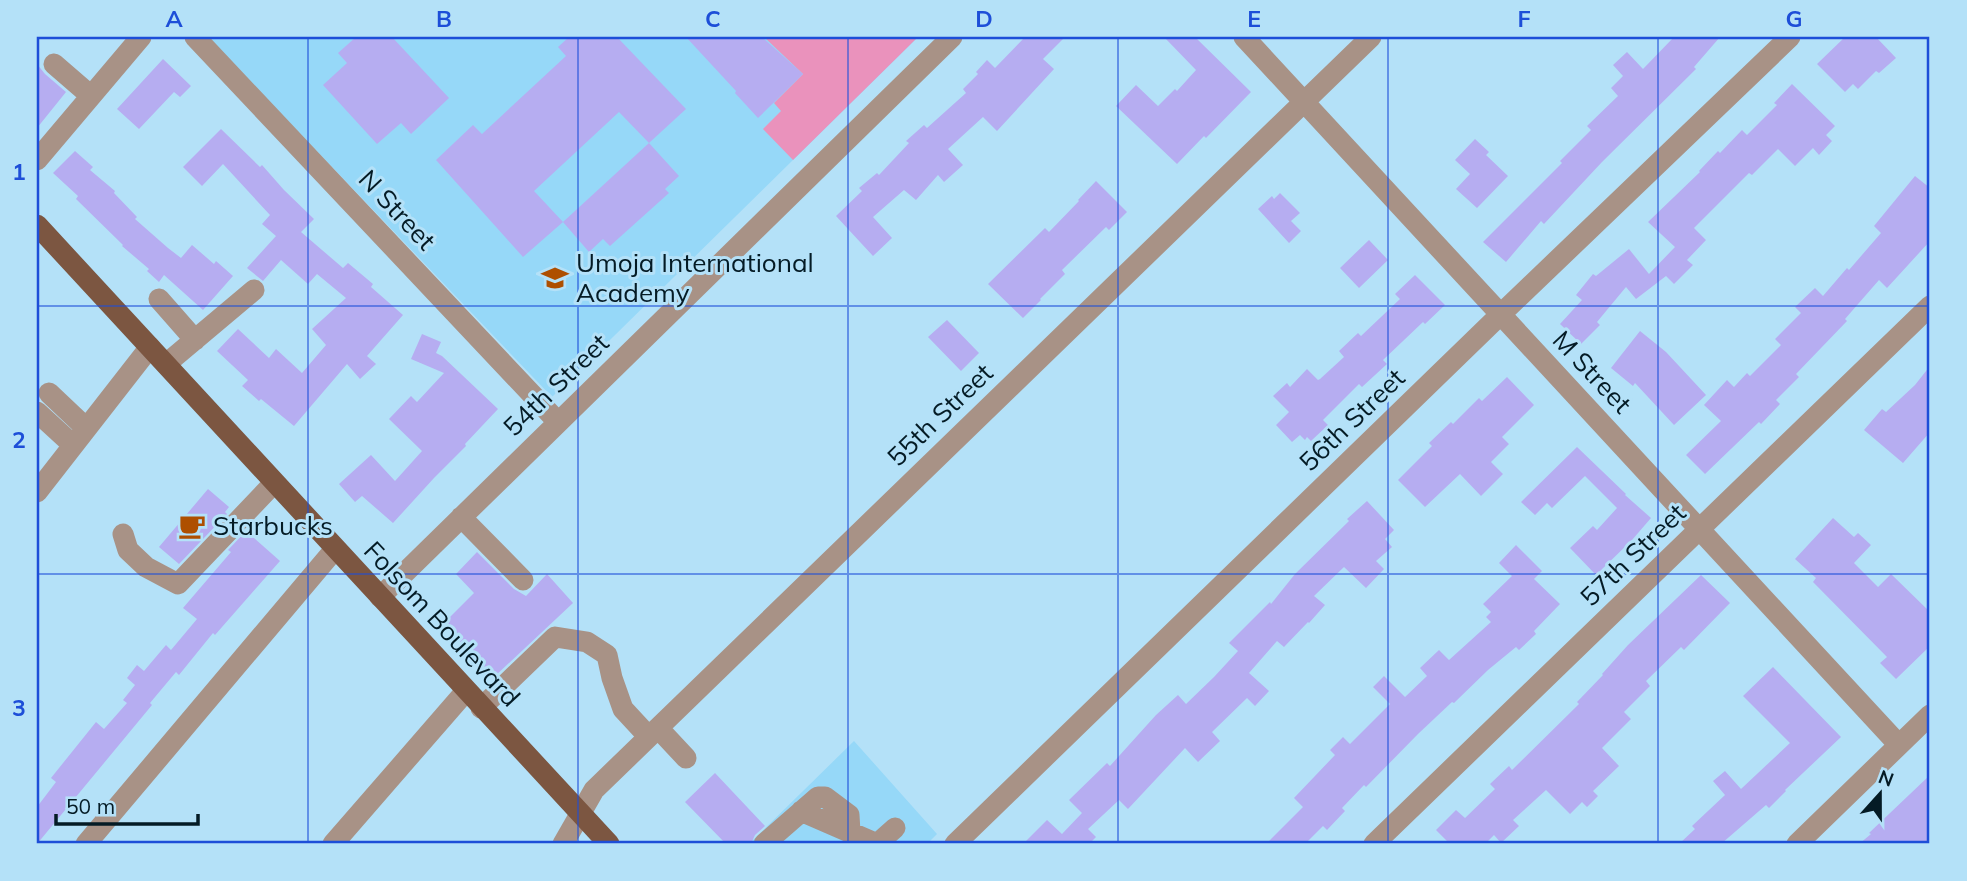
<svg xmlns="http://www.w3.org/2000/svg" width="1967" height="881" font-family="Mulish,sans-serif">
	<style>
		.built { fill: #96d8f8 }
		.green { fill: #ea92bc }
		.building { fill: #b6adf1; fill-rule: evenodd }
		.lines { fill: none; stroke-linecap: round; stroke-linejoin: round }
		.minor { stroke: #a89286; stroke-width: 21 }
		.major { stroke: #7c5641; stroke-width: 21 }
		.grid { fill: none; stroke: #1d4ed8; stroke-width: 2; stroke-opacity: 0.55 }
		.labels { text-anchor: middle; stroke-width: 6; stroke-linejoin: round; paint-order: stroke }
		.street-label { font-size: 26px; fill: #041b25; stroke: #b4e1f8 }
		.poi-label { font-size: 26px; fill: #041b25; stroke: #b4e1f8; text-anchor: start }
		.neatline { fill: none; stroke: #1d4ed8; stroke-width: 2.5 }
		.grid-label { font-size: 23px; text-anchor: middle; font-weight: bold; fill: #1d4ed8 }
	</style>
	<rect width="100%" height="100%" fill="#b4e1f8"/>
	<path class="built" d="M208 37H918L552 397Z
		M854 741 937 834 927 844H749Z"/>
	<path class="green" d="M764 37H918L793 160 763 129 781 111 774 103 803 74Z"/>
	<path class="building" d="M356 37H392L449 98 411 134 401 123 377 144 323 85 347 63 338 53Z
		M569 37H617L686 109 649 143 679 176 665 189 669 193 610 246 603 239 589 252 563 222 523 257 436 160 473 125 482 134 566 56 558 47ZM619 112 649 143 563 222 534 191Z
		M686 37H762L803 74 758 118 735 93 736 91Z
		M1025 37H1065L1043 59 1054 69 997 131 983 117 948 149 963 165 944 182 938 175 916 200 904 190 873 217 892 238 873 256 836 216 862 191 859 188 877 173 879 175 909 143 906 141 924 125 927 128 966 93 963 89 978 74 976 72 987 60 995 68Z
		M1164 37H1195L1251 92 1206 138 1204 136 1177 164 1116 106 1136 85 1158 106 1175 89 1177 91 1196 70Z
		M1674 37H1720L1694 67 1696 69 1602 162 1544 224 1541 221 1506 262 1483 242 1562 163 1560 161 1591 130 1587 126 1618 96 1611 88 1623 76 1613 65 1627 52 1643 69Z
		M1845 37H1876L1896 58 1879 73 1876 71 1858 89 1853 84 1845 92 1817 64Z
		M163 59 191 86 180 97 174 92 139 129 117 109Z
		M37 64 45 74 66 92 37 128Z
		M1792 84 1835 126 1826 135 1832 141 1819 155 1813 148 1795 166 1778 149 1752 175 1749 173 1694 228 1706 240 1687 260 1693 265 1674 284 1666 276 1636 299 1626 287 1597 322 1600 325 1581 344 1560 324 1582 300 1576 295 1593 274 1596 276 1629 249 1649 274 1675 247 1648 222 1700 172 1699 171 1718 151 1720 153 1742 130 1747 135 1777 105 1774 103Z
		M221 129 260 167 262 165 284 190 314 219 301 232 343 268 348 263 373 284 371 287 403 315 367 356 376 364 360 379 347 364 294 426 261 399 259 401 242 386 248 380 217 351 238 329 269 358 276 349 302 373 326 345 312 329 346 298 317 274 308 284 281 260 263 281 247 268 276 236 262 224 270 215 223 164 202 186 183 167Z
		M1475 139 1489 152 1486 155 1508 176 1477 208 1456 189 1470 174 1455 160Z
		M75 151 93 167 90 170 115 191 114 193 137 217 135 219 168 248 181 258 192 245 214 264 216 261 233 276 203 310 164 275 159 282 147 271 149 269 122 246 123 245 76 199 78 196 53 173Z
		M1915 176 1930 188V241L1887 288 1879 280 1845 319 1847 321 1796 374 1799 377 1776 400 1780 404 1761 424 1759 422 1705 474 1686 455 1721 421 1704 405 1727 380 1734 387 1747 373 1750 376 1781 345 1775 339 1801 313 1795 307 1815 288 1823 296 1847 268 1849 270 1881 233 1874 226Z
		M1096 181 1127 212 1109 230 1106 227 1062 270 1065 274 1040 299 1041 300 1023 318 988 284 1045 228 1049 232 1079 201 1078 200Z
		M1280 193 1300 213 1291 221 1301 231 1289 243 1258 209 1272 196 1274 199Z
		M1369 240 1388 260 1359 288 1340 268Z
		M1415 275 1445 305 1425 324 1423 322 1383 360 1387 364 1362 387 1359 384 1323 420 1328 425 1311 441 1307 437 1305 440 1300 435 1292 442 1276 425 1289 412 1273 396 1287 383 1290 387 1307 369 1318 380 1320 379 1344 357 1339 351 1358 333 1361 336 1400 299 1395 294Z
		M947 320 979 353 961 371 928 337Z
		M1640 331 1666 352 1706 395 1674 425 1635 383 1633 386 1611 368Z
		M422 334 441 342 436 353 442 356 498 409 465 444 466 446 434 478 393 523 362 496 355 502 339 484 371 455 395 481 422 451 389 419 411 396 417 402 444 373 411 359Z
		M1930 366V432L1903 463 1864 430 1882 409 1886 412 1915 385Z
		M1507 377 1534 405 1502 437 1509 444 1491 462 1503 474 1481 496 1460 474 1425 507 1398 480 1432 446 1429 443 1451 422 1453 424 1479 398 1482 401Z
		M1577 447 1626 494 1625 495 1651 518 1632 540 1596 575 1570 548 1593 526 1597 530 1617 508 1585 476 1552 508 1547 503 1535 515 1521 502Z
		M208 489 229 507 225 512 227 514 179 564 159 547Z
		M1367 501 1394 530 1385 539 1392 547 1376 561 1384 569 1366 588 1344 567 1314 596 1325 605 1309 623 1308 622 1284 647 1277 641 1249 673 1269 691 1255 706 1247 698 1212 732 1220 741 1198 762 1185 748 1128 809 1119 800 1088 829 1096 837 1089 844H1023L1047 820 1062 834 1082 813 1069 800 1107 763 1110 766 1156 715 1178 695 1186 704 1214 677 1238 651 1229 643 1270 602 1271 604 1295 574 1349 521 1347 519Z
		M1833 518 1854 537 1858 533 1871 545 1854 563 1878 587 1891 574 1930 612V646L1896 679 1880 663 1887 657 1813 582 1816 578 1795 559Z
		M246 531 280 561 215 635 213 633 179 675 176 672 150 703 152 705 37 844V807L56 782 51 778 96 722 104 729 127 703 123 700 135 685 127 678 137 665 144 671 166 645 171 650 197 619 183 608 231 552 228 550Z
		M1516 545 1542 571 1534 579 1560 604 1534 631 1536 634 1519 650 1516 647 1488 670 1454 703 1452 702 1418 734 1366 787 1364 785 1342 808 1345 811 1327 830 1323 826 1305 844H1266L1303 807 1294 798 1335 755 1330 750 1343 737 1350 744 1390 704 1373 687 1384 676 1405 697 1427 676 1420 668 1439 650 1449 660 1491 622 1486 617 1491 612 1483 604 1512 576 1499 563Z
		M477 552 514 589 526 596 547 574 573 603 494 677 443 624 474 593 456 574Z
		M1701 575 1730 603 1684 650 1681 647 1646 681 1650 686 1624 712 1631 719 1602 748 1619 766 1593 791 1598 796 1587 807 1582 802 1570 814 1546 790 1513 820 1519 826 1501 843 1494 835 1485 844H1450L1436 830 1456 810 1465 818 1495 789 1490 784 1509 766 1512 770 1579 704 1577 702 1603 675 1602 674 1628 645Z
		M1773 667 1841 737 1785 790 1786 791 1769 808 1766 805 1721 844H1679L1695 829 1692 826 1725 795 1713 781 1725 771 1741 789 1790 743 1743 696Z
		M715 773 765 826 755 835 751 844H726L685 802Z
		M1930 775V844H1859L1871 834 1869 833Z"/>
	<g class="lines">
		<path class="minor" d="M195 37 558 422
			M1244 37 1899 745
			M54 64 91 96
			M37 160 141 37
			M159 299 195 340
			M166 364 254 290
			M49 393 86 428
			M37 412 73 445
			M37 492 150 347
			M461 517 523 580
			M123 534 128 550 146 567 178 584 274 483
			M380 597 952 37
			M481 708 555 637 587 642 607 655 612 678 623 709 648 736
			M658 728 686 758
			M801 811 877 844 895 828
			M86 844 335 549
			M333 844 466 691
			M563 844 594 790 1371 37
			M764 844 818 797H825L849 815 850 832
			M955 844 1500 315 1790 37
			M1374 844 1930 306
			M1797 844 1930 715"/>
		<path class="major" d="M37 225 609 844"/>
	</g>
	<path class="grid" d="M308 37V844M578 37V844M848 37V844M1118 37V844M1388 37V844M1658 37V844M37 306H1930M37 574H1930"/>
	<defs>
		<symbol id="school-bare" viewBox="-9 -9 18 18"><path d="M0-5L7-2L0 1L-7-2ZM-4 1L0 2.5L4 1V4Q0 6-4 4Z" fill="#ae4f00" stroke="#b4e1f8" stroke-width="2.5" paint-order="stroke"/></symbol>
		<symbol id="cafe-bare" viewBox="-9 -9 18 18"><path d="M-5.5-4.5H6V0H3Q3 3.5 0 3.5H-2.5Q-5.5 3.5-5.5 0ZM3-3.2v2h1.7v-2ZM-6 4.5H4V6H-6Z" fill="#ae4f00" stroke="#b4e1f8" stroke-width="2.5" paint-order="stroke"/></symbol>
	</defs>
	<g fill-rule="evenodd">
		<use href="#school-bare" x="536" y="259" width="38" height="38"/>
		<use href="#cafe-bare" x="173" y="507" width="38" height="38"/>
	</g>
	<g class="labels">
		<g class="street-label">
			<text transform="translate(397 210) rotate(47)" y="9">N Street</text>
			<text transform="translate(1592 372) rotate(47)" y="9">M Street</text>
			<text transform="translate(556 385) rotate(-44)" y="9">54th Street</text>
			<text transform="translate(940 415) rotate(-44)" y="9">55th Street</text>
			<text transform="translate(1352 420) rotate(-44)" y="9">56th Street</text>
			<text transform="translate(1633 555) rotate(-44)" y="9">57th Street</text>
			<text transform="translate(442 624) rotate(47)" y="9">Folsom Boulevard</text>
		</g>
		<g class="poi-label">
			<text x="576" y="272">Umoja International<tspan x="576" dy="30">Academy</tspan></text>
			<text x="213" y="535">Starbucks</text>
		</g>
	</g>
	<rect width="1967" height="881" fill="none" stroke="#b4e1f8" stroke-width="77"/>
	<g transform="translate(1880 794) rotate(21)" stroke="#b4e1f8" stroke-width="5" paint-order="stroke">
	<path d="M0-5L12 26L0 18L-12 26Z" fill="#041b25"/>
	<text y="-10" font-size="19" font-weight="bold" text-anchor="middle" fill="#041b25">N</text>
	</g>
	<path d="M56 814v10h142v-10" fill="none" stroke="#041b25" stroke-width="3.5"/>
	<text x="66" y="814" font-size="21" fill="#041b25" stroke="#b4e1f8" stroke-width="5" paint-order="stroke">50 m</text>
	<rect x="38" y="38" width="1890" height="804" class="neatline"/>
	<g class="grid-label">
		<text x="174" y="27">A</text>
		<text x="444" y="27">B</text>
		<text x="713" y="27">C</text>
		<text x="984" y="27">D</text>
		<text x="1254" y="27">E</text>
		<text x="1524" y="27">F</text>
		<text x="1794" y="27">G</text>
		<text x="19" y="180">1</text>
		<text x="19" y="448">2</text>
		<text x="19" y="716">3</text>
	</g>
</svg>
